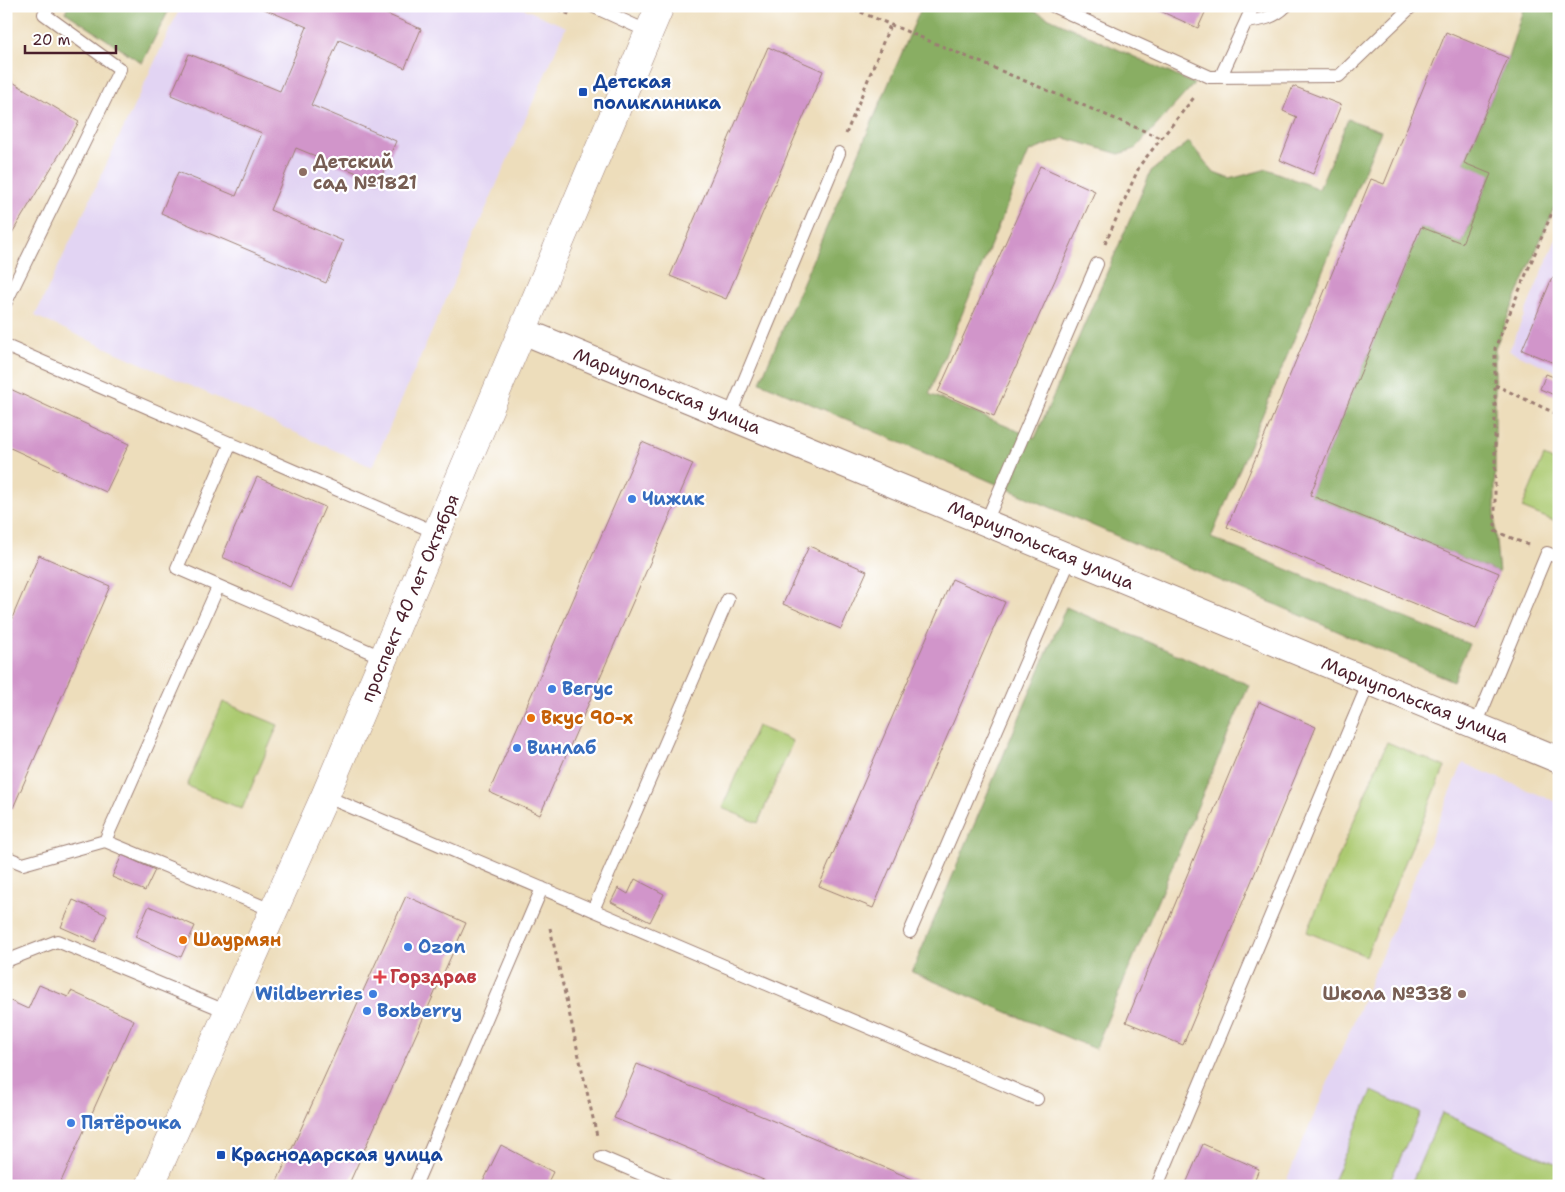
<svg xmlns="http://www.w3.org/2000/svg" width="1565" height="1192" font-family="'Shantell Sans',sans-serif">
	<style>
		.built { fill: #e2d4f3 }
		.green { fill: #acca71; stroke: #7b744e }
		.forest { fill: #89ae63; stroke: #6a6647 }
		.building { fill: #d195ca }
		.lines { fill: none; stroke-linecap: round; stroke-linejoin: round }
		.service-casing { stroke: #9c7e73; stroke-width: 14 }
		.minor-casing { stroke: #9c7e73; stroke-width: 28 }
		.tertiary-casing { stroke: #9c7e73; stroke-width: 29 }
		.path { stroke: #9c7e73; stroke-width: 3; stroke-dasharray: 4 4; stroke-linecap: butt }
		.service { stroke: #fff; stroke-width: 12 }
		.minor { stroke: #fff; stroke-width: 26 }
		.tertiary { stroke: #fff; stroke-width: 28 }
		.transit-dot { fill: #1a4fb4; stroke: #fff; stroke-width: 2 }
		.education-dot { fill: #8d6e63; stroke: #fff; stroke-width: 2 }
		.shop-dot { fill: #3f7fe0; stroke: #fff; stroke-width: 2 }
		.food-dot { fill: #e8710a; stroke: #fff; stroke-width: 2 }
		.health-dot { fill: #e0444e; stroke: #fff; stroke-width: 2 }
		.labels { text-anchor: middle; stroke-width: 4.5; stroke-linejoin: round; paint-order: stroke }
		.transit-label { font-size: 18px; font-weight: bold; fill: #164399; stroke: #fff; text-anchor: start }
		.education-label { font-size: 18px; font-weight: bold; fill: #785e54; stroke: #fff; text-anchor: start }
		.street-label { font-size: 18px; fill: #4a1f2b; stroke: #fff }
		.shop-label { font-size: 18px; font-weight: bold; fill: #366cbe; stroke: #fff; text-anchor: start }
		.food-label { font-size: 18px; font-weight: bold; fill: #c56008; stroke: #fff; text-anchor: start }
		.health-label { font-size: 18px; font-weight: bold; fill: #be3a42; stroke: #fff; text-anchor: start }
	</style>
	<rect width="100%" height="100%" fill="#fff"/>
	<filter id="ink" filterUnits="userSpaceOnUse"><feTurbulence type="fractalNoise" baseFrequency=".02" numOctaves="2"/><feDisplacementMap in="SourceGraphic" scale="10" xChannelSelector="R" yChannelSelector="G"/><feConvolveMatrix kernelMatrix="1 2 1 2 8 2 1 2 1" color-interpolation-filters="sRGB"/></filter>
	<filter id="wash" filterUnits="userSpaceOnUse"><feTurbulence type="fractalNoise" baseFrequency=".0096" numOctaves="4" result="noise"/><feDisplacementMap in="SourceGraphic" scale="20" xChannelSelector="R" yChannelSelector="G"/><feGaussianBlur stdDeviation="1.12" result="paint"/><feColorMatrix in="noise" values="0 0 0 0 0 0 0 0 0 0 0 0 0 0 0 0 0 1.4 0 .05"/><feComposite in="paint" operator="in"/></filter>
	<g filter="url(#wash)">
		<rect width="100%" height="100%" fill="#edddbb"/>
		<path class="built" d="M181 6H518L566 27 372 467 35 316Z
			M1559 232V372L1509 351Z
			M1463 763 1559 803V1186H1284Z"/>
		<path class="green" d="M1544 456 1559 463V523L1522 508Z
			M223 702 278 725 242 809 187 786Z
			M757 726 793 741 758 823 722 808Z
			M1387 742 1445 767 1366 956 1307 932Z
			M1372 1091 1420 1113 1388 1186H1331Z
			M1442 1113 1559 1165V1186H1410Z"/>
		<path class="forest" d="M68 6H171L142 63 65 12Z
			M922 6H1023L1194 84 1135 149 1119 154 1065 138 1029 152 929 394 1035 438 1151 171 1189 142 1214 173 1230 179 1267 169 1319 189 1348 119 1381 131 1211 538 1469 644 1453 681 760 382Z
			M1524 6H1559V196L1495 348V531L1499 573 1310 495 1421 227 1462 243 1491 175 1464 163 1508 58Z
			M1066 607 1249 685 1095 1049 912 972Z"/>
		<g id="blocks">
			<path class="building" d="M257 6H368L421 29 405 68 339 40 311 105 396 141 379 182 296 148 270 210 343 241 326 283 161 213 178 172 236 196 262 133 171 95 189 54 280 91 307 27Z
				M1149 6H1208L1198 28Z
				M1446 32 1508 58 1464 163 1491 174 1462 243 1421 227 1310 495 1499 573 1476 629 1227 527 1371 179 1384 184Z
				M768 47 823 71 726 299 670 276Z
				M6 78 79 122 6 243Z
				M1293 86 1341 105 1313 174 1280 160 1297 117 1283 111Z
				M1040 166 1095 191 994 416 938 392Z
				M1552 278 1559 281V365L1522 350Z
				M1546 374 1559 379V397L1540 389Z
				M6 387 129 444 106 492 6 446Z
				M642 442 693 464 540 815 489 792Z
				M257 477 325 507 290 587 222 557Z
				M809 546 867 571 841 629 783 604Z
				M39 555 110 586 13 808 6 805V632Z
				M952 579 1005 602 873 908 819 886Z
				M1259 702 1316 727 1183 1045 1126 1022Z
				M122 855 155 870 145 891 112 877Z
				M635 879 664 894 650 922 611 902 618 888 628 894Z
				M406 896 466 923 348 1186H275Z
				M73 900 107 915 95 942 61 927Z
				M149 906 195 926 181 957 135 937Z
				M39 985 68 997 71 991 134 1020 59 1186H6V999L28 1009Z
				M637 1064 929 1186H778L675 1143 614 1118Z
				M1203 1144 1259 1169 1252 1186H1185Z
				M501 1145 553 1172 546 1186H481Z"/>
		</g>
	</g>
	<g filter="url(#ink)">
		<use href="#blocks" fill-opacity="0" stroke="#9c7e73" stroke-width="1"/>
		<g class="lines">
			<defs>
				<path id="service" d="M592 6 649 32
					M1053 6 1210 77 1339 76 1412 6
					M1246 22C1262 20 1274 18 1286 6
					M1221 76 1253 6
					M6 302 120 69 44 14 49 6
					M6 346 437 533
					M729 417 839 153
					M231 443 177 568 384 658
					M986 522 1097 264
					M1476 725 1547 553 1559 558
					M325 796 1037 1099
					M105 841 218 587
					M6 857 23 864 105 841 274 911
					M593 910 728 599
					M910 932 1071 557
					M6 961 57 941 228 1012
					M601 1157 669 1186
					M415 1186 542 888
					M1157 1186 1369 682"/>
				<path id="minor" d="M523 331 1559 760"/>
				<path id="tertiary" d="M150 1186 325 796 660 6"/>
			</defs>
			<use href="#service" class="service-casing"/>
			<use href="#minor" class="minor-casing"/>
			<use href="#tertiary" class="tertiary-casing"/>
			<path class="path" d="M551 6 571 15
				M846 6 1161 138
				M846 134 890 25
				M1105 244 1140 165 1196 95
				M1495 385 1559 415
				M1528 545 1495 531V348L1559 196
				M550 928 597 1136"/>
			<use href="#service" class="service"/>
			<use href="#minor" class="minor"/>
			<use href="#tertiary" class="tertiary"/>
		</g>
	</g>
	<g class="transit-dot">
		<rect x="578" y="87" width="10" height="10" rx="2.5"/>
		<rect x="216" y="1150" width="10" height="10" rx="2.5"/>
	</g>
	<g class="education-dot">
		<circle cx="303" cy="172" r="5"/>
		<circle cx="1462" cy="994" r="5"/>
	</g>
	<g class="shop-dot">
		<circle cx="632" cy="499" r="5"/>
		<circle cx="552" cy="689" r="5"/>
		<circle cx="517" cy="748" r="5"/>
		<circle cx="408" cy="947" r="5"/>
		<circle cx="373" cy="994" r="5"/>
		<circle cx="367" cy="1011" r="5"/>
		<circle cx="71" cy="1123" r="5"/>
	</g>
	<g class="food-dot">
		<circle cx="531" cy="718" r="5"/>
		<circle cx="183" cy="940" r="5"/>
	</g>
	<path class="health-dot" d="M377.5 969.5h5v5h5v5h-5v5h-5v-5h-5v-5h5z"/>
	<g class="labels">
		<g class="transit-label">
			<text x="593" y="88">Детская<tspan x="593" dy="21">поликлиника</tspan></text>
			<text x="231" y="1161">Краснодарская улица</text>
		</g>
		<g class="education-label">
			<text x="313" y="168">Детский<tspan x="313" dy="21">сад №1821</tspan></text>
			<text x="1452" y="1000" text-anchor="end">Школа №338</text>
		</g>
		<g class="street-label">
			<text transform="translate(667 391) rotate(22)" y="6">Мариупольская улица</text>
			<text transform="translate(1041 545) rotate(23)" y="6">Мариупольская улица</text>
			<text transform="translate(410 598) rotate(-67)" y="6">проспект 40 лет Октября</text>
			<text transform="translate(1415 700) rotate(22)" y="6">Мариупольская улица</text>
		</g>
		<g class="shop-label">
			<text x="642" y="505">Чижик</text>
			<text x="562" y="695">Вегус</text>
			<text x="527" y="754">Винлаб</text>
			<text x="418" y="953">Ozon</text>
			<text x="363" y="1000" text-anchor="end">Wildberries</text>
			<text x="377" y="1017">Boxberry</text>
			<text x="81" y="1129">Пятёрочка</text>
		</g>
		<g class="food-label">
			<text x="541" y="724">Вкус 90-х</text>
			<text x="193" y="946">Шаурмян</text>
		</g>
		<g class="health-label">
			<text x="390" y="983">Горздрав</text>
		</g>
	</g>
	<rect width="1565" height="1192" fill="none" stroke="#fff" stroke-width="25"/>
	<path d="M25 45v8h91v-8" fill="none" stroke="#4a1f2b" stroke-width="2.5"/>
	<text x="32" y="45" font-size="15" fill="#4a1f2b" stroke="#ffffff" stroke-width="4" paint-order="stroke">20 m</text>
</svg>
